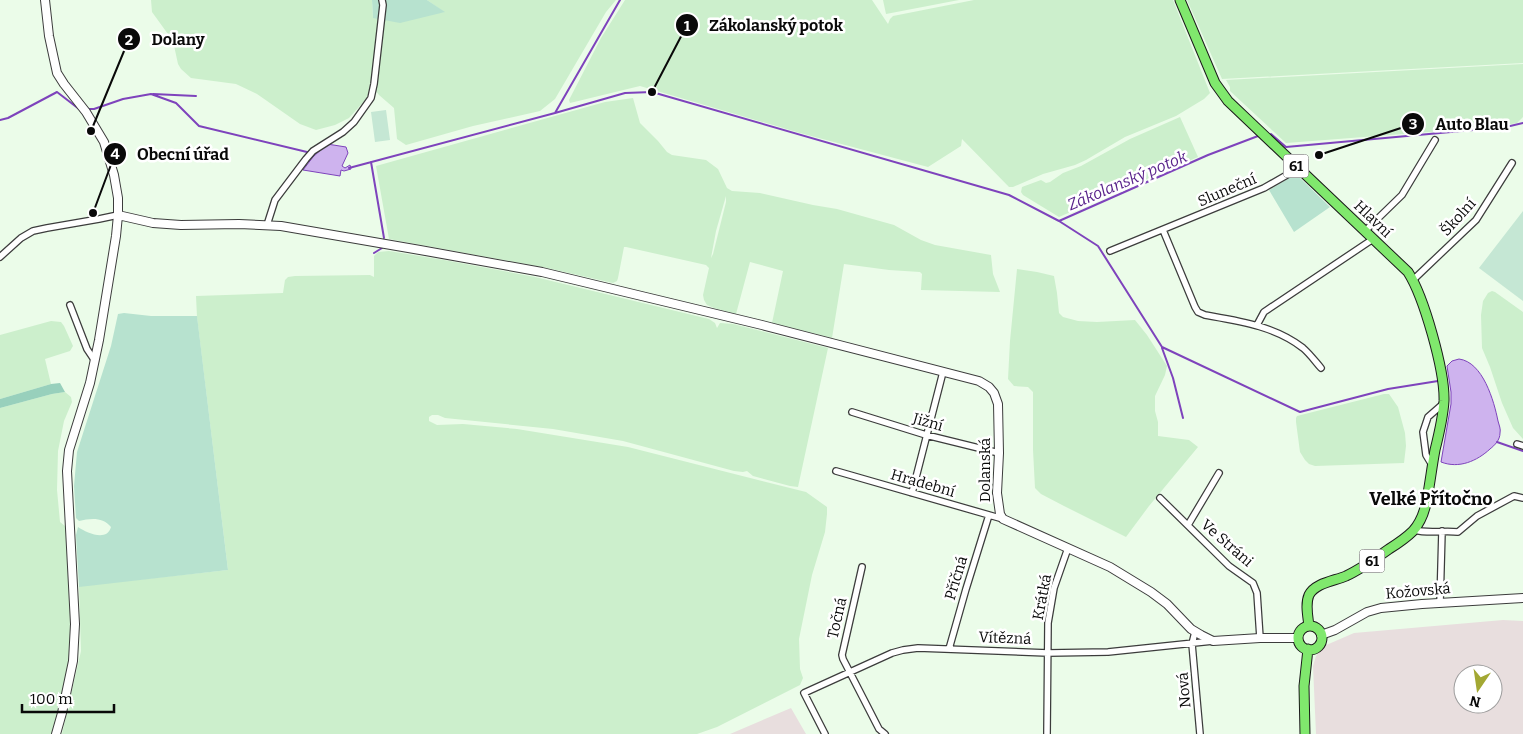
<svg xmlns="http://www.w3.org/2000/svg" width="1523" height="734" font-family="Bitter,serif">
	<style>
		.industrial { fill: #e8dede; fill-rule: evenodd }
		.farmland { fill: #ccefcc; fill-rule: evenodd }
		.green { fill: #b7e2cf }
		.forest { fill: #98d0bc }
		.pitch { fill: #c5e7d4 }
		.water { fill: #ceb3ee; stroke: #7e43bc }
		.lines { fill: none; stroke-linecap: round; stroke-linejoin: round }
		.stream { stroke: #7e43bc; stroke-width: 2 }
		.minor-casing { stroke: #3c3c3c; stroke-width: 8 }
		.tertiary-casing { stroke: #3c3c3c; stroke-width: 10 }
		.primary-casing { stroke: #1a1a1a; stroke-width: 11 }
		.minor { stroke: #fff; stroke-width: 5.5 }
		.tertiary { stroke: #fff; stroke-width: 8 }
		.primary { stroke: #80e86d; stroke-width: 9 }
		.labels { text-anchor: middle; stroke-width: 5; stroke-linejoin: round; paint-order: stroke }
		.shield { fill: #fff; stroke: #535353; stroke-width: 1 }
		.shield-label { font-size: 14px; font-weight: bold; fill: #090909 }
		.street-label { font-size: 15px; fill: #090909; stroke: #fff }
		.water-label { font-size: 16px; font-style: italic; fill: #59238b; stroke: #fff }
		.quarter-label { font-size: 18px; font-weight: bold; fill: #090909; stroke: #fff }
		.leader { fill: none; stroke: #090909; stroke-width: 2 }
		.callout-dot { fill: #090909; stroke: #fff; stroke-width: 2 }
		.mark-label { font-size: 15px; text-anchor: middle; font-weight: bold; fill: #fff }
		.callout-label { font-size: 16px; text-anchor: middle; font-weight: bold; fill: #090909; stroke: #fff; stroke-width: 5; stroke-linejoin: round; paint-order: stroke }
	</style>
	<rect width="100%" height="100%" fill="#ebfce9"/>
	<path class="industrial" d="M1503 620 1523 621V734H1316L1313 666 1316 656 1324 646 1354 633ZM1463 674H1493V704H1463Z
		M791 708 806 734H730Z"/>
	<path class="farmland" d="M151 0H372L373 18 444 12 427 0H616L606 12 555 99 540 111 473 126 406 145 397 139 394 108 379 95 371 85 367 98 349 118 335 125 316 130 300 124 257 94 236 84 191 78 181 69 178 64 173 41 152 12Z
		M625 0H872L888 24 890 19 893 16 974 0H1173L1210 93 1204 99 1176 116 1125 137 1086 160 1075 165 1043 174 1013 187H1009L962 139 961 146 928 167 800 133 640 86 570 103 569 100 601 38Z
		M883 0H959L886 14Z
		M1187 0H1523V63L1222 79Z
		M1523 64V117L1517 123 1494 127 1286 143 1230 91V87L1226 80Z
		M633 98 640 123 658 141 667 152 672 155 706 160 718 169 727 188 732 191 760 193 813 205 837 209 894 225 921 240 935 245 991 255 993 274 1000 292 921 290 922 274 920 272 889 270 844 264 832 338 772 323 783 271 750 262 736 314 714 308 707 305 704 300 703 295 709 268 706 265 626 247H624L618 278 617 281 613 283 547 268 389 239 376 166 605 102ZM726 196V202L713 254 711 258 716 231Z
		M1180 117 1198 157 1059 217 1023 195 1021 192 1022 187 1041 180 1046 183 1050 182 1063 173 1081 166 1130 139Z
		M389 251 444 260 535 277 709 319 715 323 717 328 720 323 733 324 828 348 798 487 790 486 753 476 747 471 743 472 734 471 623 441 553 429 445 418 438 415H432L429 417V421L437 425 463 424 517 429 628 447 806 492 827 507V514L825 532 812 575 799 639 800 669 803 678 800 685 717 727 697 734H62L81 651 79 586 228 570 197 317 196 296 283 293 285 280 288 277 295 276 370 275 374 277V256L378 252Z
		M1017 269 1037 272 1054 276 1057 293 1059 313 1063 317 1078 321 1097 322 1135 320 1147 335 1167 366 1165 375 1155 396V411L1158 422V436L1189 440 1198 447 1149 506 1126 537 1064 506 1041 494 1035 488 1033 450V392L1028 387 1014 386 1008 379 1010 341Z
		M1492 291 1495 292 1523 312V439L1513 428 1502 403 1490 367 1482 348 1481 315 1483 301 1488 293Z
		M51 321 61 322 64 326 73 346 70 351 45 359 51 384 0 399V335Z
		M65 392 71 397 72 402 64 421 58 451 57 490 60 522 65 526 67 533 72 644 69 665 52 734H0V408L52 394Z
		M1384 394H1389L1398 407 1405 433 1406 446 1404 463 1315 466 1309 464 1305 460 1300 452 1296 422V418L1297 416Z"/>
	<path class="green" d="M372 0H427L445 12 400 23 373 18Z
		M1296 174 1330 207 1294 232 1269 190Z
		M124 313 151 316H197L228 570 79 587 76 535 78 527C87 533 107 542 111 527 103 517 91 518 79 521L76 518 74 486 77 452 111 346 118 314Z"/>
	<path class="forest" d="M60 383 65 392 52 394 0 408V399L51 384Z"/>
	<path class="pitch" d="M386 110 390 140 375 142 371 112Z
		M1523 211V301L1479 268Z"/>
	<path class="water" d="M327 144 346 147 348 153 342 166 345 168 350 165 351 169 344 171 341 170 340 176 303 170 313 157Z
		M1459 359C1483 362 1494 401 1498 421 1499 425 1501 429 1500 433 1500 440 1495 445 1490 449 1477 461 1459 469 1441 462L1451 404V392L1447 366 1452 361Z"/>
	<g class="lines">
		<path class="stream" d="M153 94 196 96
			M88 109H94L123 99 151 94 176 103 199 126 307 152
			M555 113 620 0
			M0 120 8 118 57 92 79 109H81
			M1271 134 1286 147 1506 127 1523 123
			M371 162 384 238
			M349 168 555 113 625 93 652 92 1009 195 1059 221 1208 155 1258 136
			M1059 221 1098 246 1162 347 1300 412 1388 389 1438 381
			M374 253 382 248
			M1162 348 1173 378 1183 418
			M1497 442 1523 451"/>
		<defs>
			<path id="minor" d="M267 225 275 200 306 159 313 151 343 132 354 122 371 98 374 84 383 5 382 0
				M1163 230 1195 307 1198 312 1205 315C1239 321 1275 326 1303 348 1309 353 1315 361 1321 368
				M1365 231 1402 195 1435 140
				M1110 251 1264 188 1299 168
				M0 257 21 238 33 231 47 228 99 219 118 215
				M1413 280 1476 220 1512 163
				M70 305 87 349 95 361
				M1257 325 1264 312 1373 239
				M852 412 926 435 999 453
				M1517 444 1523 446
				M1432 465 1426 455 1423 432 1428 417 1444 403
				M836 471 1003 519
				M912 493 943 372
				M1160 498 1229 566 1253 583 1257 593 1260 638
				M1188 525 1219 473
				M1414 530C1430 534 1443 530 1458 532L1477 516 1514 496 1523 498
				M862 567 842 655 843 659 879 729 885 734
				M1440 603 1442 531
				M1195 632 1192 644 1200 734
				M949 649 966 589 989 515
				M825 734 804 693 892 653 903 650 918 648 1048 653 1108 652 1213 641
				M1047 734 1048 623 1054 588 1068 548"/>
			<path id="tertiary" d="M45 0 49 36 57 73 64 84 86 112 104 142 114 175 118 198V215L116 236 99 340 90 383 69 450 67 471 75 624 73 661 62 713 56 734
				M118 215 153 223 181 225 239 224 281 226 420 250 542 272 762 325 979 381 989 387 994 393 998 404 999 453 997 493 1000 514 1003 519 1110 567 1151 592 1167 604 1191 629 1201 635 1213 641 1260 638H1298
				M1321 635 1335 630 1367 612 1381 608 1422 604 1523 598"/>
			<path id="primary" d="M1180 0 1215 83 1228 101 1408 272C1424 297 1445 371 1444 401 1443 417 1439 434 1435 450 1432 466 1430 483 1427 499 1425 510 1421 522 1413 531 1406 538 1397 544 1389 549 1375 559 1361 569 1346 576 1334 581 1315 583 1309 595 1305 604 1308 617 1309 626
				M1298 638a12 12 0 1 1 24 0a12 12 0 1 1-24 0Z
				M1305 734 1304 686 1308 649"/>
		</defs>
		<use href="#minor" class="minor-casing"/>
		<use href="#tertiary" class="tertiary-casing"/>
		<use href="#primary" class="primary-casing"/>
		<use href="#minor" class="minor"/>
		<use href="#tertiary" class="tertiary"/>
		<use href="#primary" class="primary"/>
	</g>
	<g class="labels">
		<g class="shield">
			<rect x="1283.5" y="154.5" width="25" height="23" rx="4"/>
			<rect x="1359.5" y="549.5" width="25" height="23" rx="4"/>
		</g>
		<g class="shield-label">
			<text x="1296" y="171">61</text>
			<text x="1372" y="566">61</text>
		</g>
		<g class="street-label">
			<text transform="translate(1227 190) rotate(-23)" y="5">Sluneční</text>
			<text transform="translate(1458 217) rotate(-48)" y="5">Školní</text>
			<text transform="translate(1373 219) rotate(44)" y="5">Hlavní</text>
			<text transform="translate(928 422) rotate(16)" y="5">Jižní</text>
			<text transform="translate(985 470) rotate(-90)" y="5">Dolanská</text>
			<text transform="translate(923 483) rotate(16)" y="5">Hradební</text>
			<text transform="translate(1227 543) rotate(41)" y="5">Ve Stráni</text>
			<text transform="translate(956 578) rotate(-73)" y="5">Příčná</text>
			<text transform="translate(1418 591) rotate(-5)" y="5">Kožovská</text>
			<text transform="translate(1042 597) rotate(-79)" y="5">Krátká</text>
			<text transform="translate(837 618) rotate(-77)" y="5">Točná</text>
			<text transform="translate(1005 638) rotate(2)" y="5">Vítězná</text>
			<text transform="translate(1184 690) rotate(-95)" y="5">Nová</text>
		</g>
		<g class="water-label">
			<text transform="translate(1127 180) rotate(-23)" y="6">Zákolanský potok</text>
		</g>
		<g class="quarter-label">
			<text x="1431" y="505">Velké Přítočno</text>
		</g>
	</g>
	<path class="leader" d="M652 92L687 25M91 131L129 39M1319 155L1413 124M93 213L115 154"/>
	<g class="callout-dot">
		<circle cx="652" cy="92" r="5"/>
		<circle cx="91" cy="131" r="5"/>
		<circle cx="1319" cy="155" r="5"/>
		<circle cx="93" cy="213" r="5"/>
		<circle cx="687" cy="25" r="12"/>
		<circle cx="129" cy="39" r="12"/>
		<circle cx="1413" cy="124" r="12"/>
		<circle cx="115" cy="154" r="12"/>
	</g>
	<g class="mark-label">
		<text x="687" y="31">1</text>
		<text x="129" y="45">2</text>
		<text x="1413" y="129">3</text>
		<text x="115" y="159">4</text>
	</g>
	<g class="callout-label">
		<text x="776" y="31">Zákolanský potok</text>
		<text x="178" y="45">Dolany</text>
		<text x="1472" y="130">Auto Blau</text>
		<text x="183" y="160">Obecní úřad</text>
	</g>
	<g transform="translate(1478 689) rotate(193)"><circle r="24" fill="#ffffff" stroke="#9d9d9d"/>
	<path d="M0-4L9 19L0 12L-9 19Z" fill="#a3a833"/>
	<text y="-8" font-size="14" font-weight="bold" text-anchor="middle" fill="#090909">N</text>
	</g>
	<path d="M22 704v8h92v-8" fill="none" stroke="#090909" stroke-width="2.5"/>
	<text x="30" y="704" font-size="15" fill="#090909" stroke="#ffffff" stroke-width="4" paint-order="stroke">100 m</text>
</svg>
